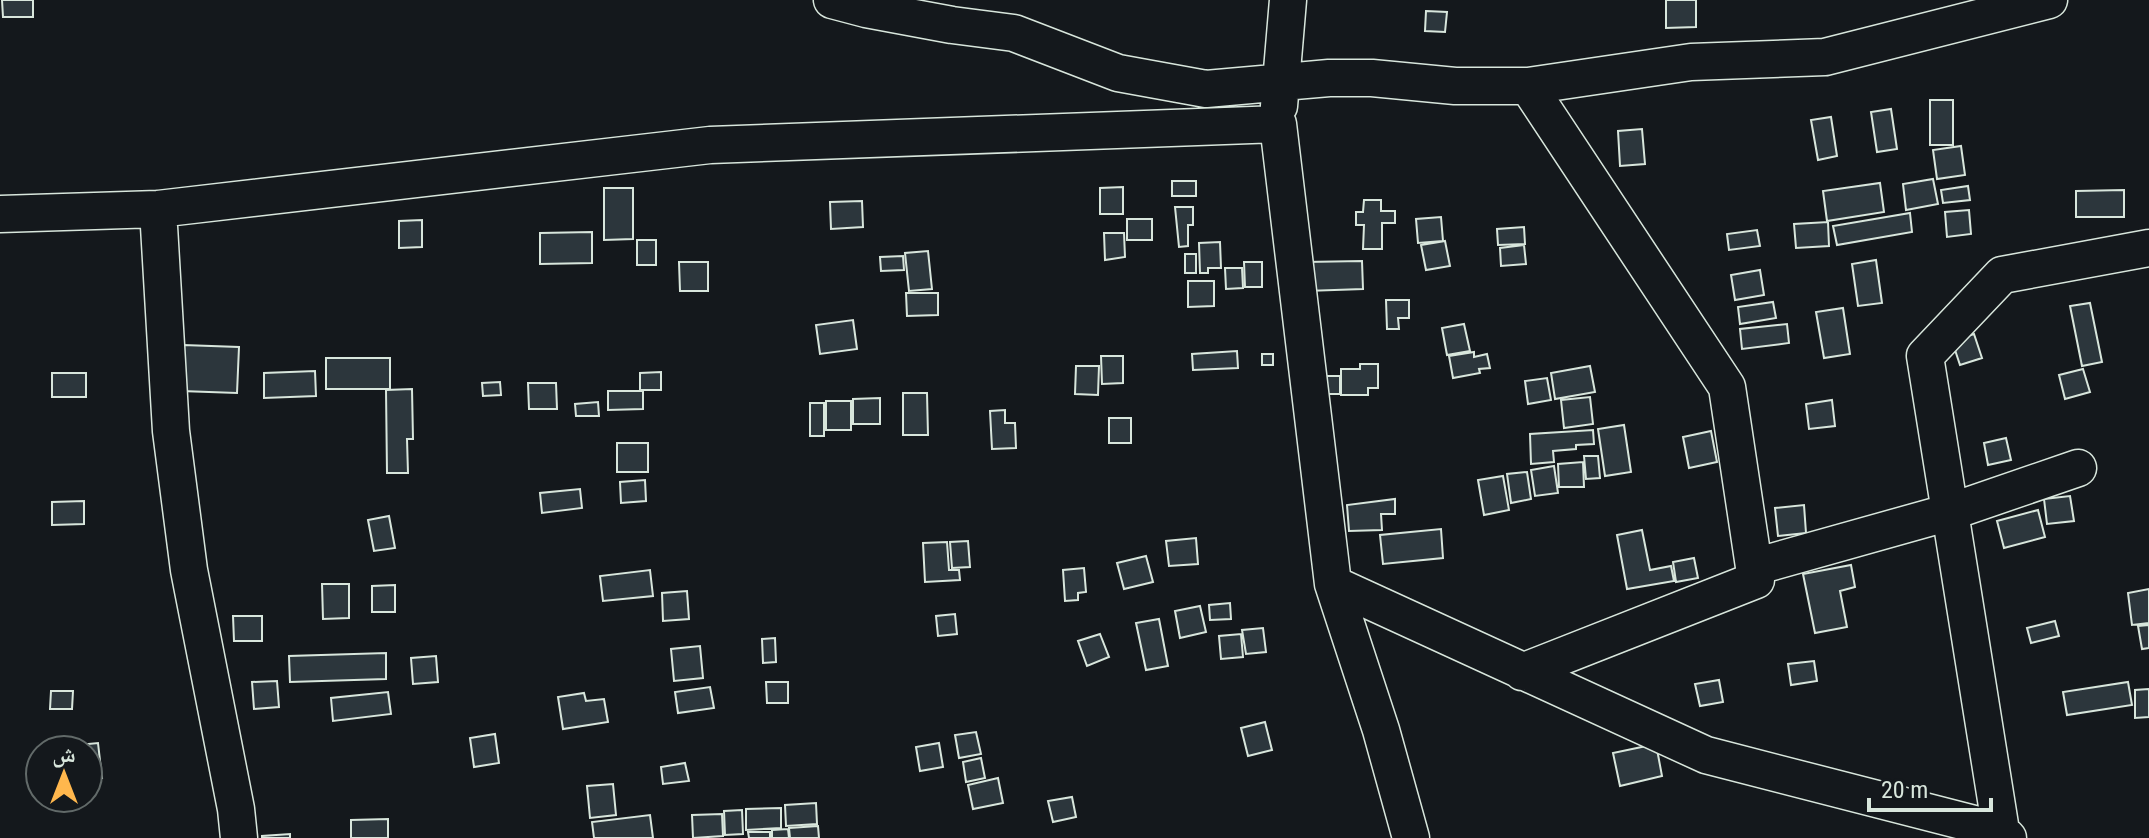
<svg xmlns="http://www.w3.org/2000/svg" width="2149" height="838" font-family="'Roboto Condensed','Noto Naskh Arabic',sans-serif">
	<style>
		.building { fill: #2c363c; stroke: #d8e6dc; stroke-width: 2 }
		.lines { fill: none; stroke-linecap: round; stroke-linejoin: round }
		.street-casing { stroke: #d8e6dc; stroke-width: 39 }
		.street { stroke: #14181c; stroke-width: 36 }
	</style>
	<rect width="100%" height="100%" fill="#14181c"/>
	<path class="building" d="M2 0H33V17H3Z
		M1666 0H1696V27L1666 28Z
		M1426 11 1447 12 1445 32 1425 31Z
		M1930 100H1953V145H1930Z
		M1891 109 1897 149 1877 152 1871 112Z
		M1831 117 1837 156 1818 160 1811 120Z
		M1642 129 1645 164 1620 166 1618 131Z
		M1961 146 1965 175 1937 179 1933 150Z
		M1933 179 1938 204 1906 210 1903 184Z
		M1172 181H1196V196H1172Z
		M1880 183 1884 212 1827 221 1823 191Z
		M1968 186 1970 200 1943 203 1941 190Z
		M1123 187V214H1100V188Z
		M604 188H633V239L604 240Z
		M2124 190V217H2076V191Z
		M1364 200H1381V211H1395V223H1382V249H1363L1364 225H1356V212H1363Z
		M862 201 863 227 831 229 830 202Z
		M1175 207H1193V225H1188V246L1179 247Z
		M1969 210 1971 234 1947 237 1945 212Z
		M1910 213 1912 232 1837 245 1833 226Z
		M1441 217 1443 241 1418 243 1416 219Z
		M1127 219H1152V240H1127Z
		M422 220V247L399 248V221Z
		M1828 222 1829 246 1796 248 1794 224Z
		M1524 227 1525 244 1498 245 1497 229Z
		M1757 230 1760 246 1729 250 1727 234Z
		M592 232V263L540 264V233Z
		M1104 233H1124L1125 257 1105 260Z
		M637 240H656V265H637Z
		M1445 241 1450 266 1426 270 1421 245Z
		M1220 242 1221 268H1208V273H1200L1199 243Z
		M1524 245 1526 264 1501 266 1500 248Z
		M928 251 932 289 909 291 905 253Z
		M1185 254H1196V273H1185Z
		M903 256 904 270 881 271 880 257Z
		M1876 260 1882 303 1858 306 1852 264Z
		M1362 261 1363 289 1306 291 1305 262Z
		M679 262H708V291H680Z
		M1244 262H1262V287H1245Z
		M1225 268H1242L1243 288 1226 289Z
		M1760 270 1764 295 1735 300 1731 275Z
		M1188 281H1214V306L1188 307Z
		M906 293H938V315L907 316Z
		M1386 300H1409V318H1398L1399 329H1387Z
		M1773 302 1776 318 1740 324 1738 307Z
		M2090 303 2102 362 2082 366 2070 306Z
		M1843 308 1850 354 1824 358 1816 312Z
		M853 320 857 349 820 354 816 325Z
		M1464 324 1470 351 1447 355 1442 328Z
		M1787 324 1789 343 1742 349 1740 329Z
		M1974 334 1982 358 1960 365 1952 341Z
		M183 345 239 347 237 393 181 391Z
		M1237 351 1238 368 1193 370 1192 354Z
		M1474 352V357L1487 354 1490 368 1479 369 1480 373 1453 378 1449 356Z
		M1262 354H1273V365H1262Z
		M1101 356H1123V383L1102 384Z
		M326 358H390V389H326Z
		M1360 364H1378V388H1368V395H1341V369H1360Z
		M1076 366H1099L1098 395 1075 394Z
		M1590 366 1595 392 1555 399 1551 373Z
		M2083 369 2090 392 2065 399 2059 375Z
		M315 371 316 396 264 398V373Z
		M661 372V390H640V373Z
		M52 373H86V397H52Z
		M1314 376H1340V394H1314Z
		M1547 378 1551 400 1528 404 1525 381Z
		M500 382 501 395 483 396 482 383Z
		M528 383H556L557 409H529Z
		M412 389 413 439H407L408 473H387L386 390Z
		M608 391H643V409L608 410Z
		M903 393H927L928 435H903Z
		M1590 397 1593 424 1564 428 1561 400Z
		M880 398V424H853V399Z
		M1832 400 1835 426 1809 429 1806 404Z
		M826 401H851V430H826Z
		M598 402 599 416H576L575 404Z
		M810 403H824V436H810Z
		M1005 410V423H1015L1016 448 992 449 990 411Z
		M1109 418H1131V443H1109Z
		M1624 425 1631 472 1605 476 1598 429Z
		M1593 430 1594 444 1576 445V449L1553 451 1554 462 1531 464 1530 434Z
		M1711 431 1717 462 1689 468 1683 437Z
		M2006 438 2011 460 1988 465 1984 443Z
		M617 443H648V472H617Z
		M1584 456H1598L1600 478 1586 479Z
		M1583 462 1584 487H1559L1558 464Z
		M1554 466 1558 493 1535 496 1531 470Z
		M1527 472 1531 499 1511 503 1507 474Z
		M1503 476 1509 510 1484 515 1478 480Z
		M645 480 646 501 621 503 620 482Z
		M580 489 582 508 542 513 540 493Z
		M2070 496 2074 521 2047 524 2044 499Z
		M1395 499V514H1381L1382 530 1349 531 1347 505Z
		M84 501V524L52 525V502Z
		M1804 505 1806 533 1778 536 1775 508Z
		M2038 510 2045 537 2004 548 1997 521Z
		M389 516 395 548 374 551 368 520Z
		M1441 529 1443 558 1383 564 1380 535Z
		M1642 530 1650 570 1671 566 1674 581 1627 589 1617 535Z
		M1196 538 1198 564 1169 566 1166 541Z
		M968 541 970 567 952 568 950 542Z
		M947 542 949 570H959L960 580 925 582 923 543Z
		M1146 556 1153 582 1124 589 1117 563Z
		M1694 558 1698 578 1676 582 1673 562Z
		M1851 565 1855 587 1840 591 1847 627 1815 633 1803 574Z
		M1084 568 1086 592 1078 593V600L1065 601 1063 570Z
		M650 570 653 596 603 601 600 576Z
		M322 584H349V618L323 619Z
		M395 585V612H372V586Z
		M2149 589V623L2132 625 2128 593Z
		M687 591 689 619 663 621 662 593Z
		M1230 603 1231 619 1210 620 1209 605Z
		M1200 606 1206 632 1180 638 1175 611Z
		M955 614 957 634 938 636 936 616Z
		M233 616H262V641H234Z
		M1159 619 1168 666 1146 670 1136 623Z
		M2055 621 2059 636 2031 643 2027 628Z
		M2149 625V648L2142 649 2138 626Z
		M1263 628 1266 652 1246 654 1242 630Z
		M1100 634 1109 657 1087 666 1078 641Z
		M1241 634 1243 657 1221 659 1219 636Z
		M775 638 776 662 763 663 762 639Z
		M700 646 703 678 674 681 671 649Z
		M386 653V679L290 682 289 656Z
		M436 656 438 682 413 684 411 658Z
		M1814 661 1817 681 1791 685 1788 664Z
		M1719 680 1723 702 1700 706 1695 684Z
		M277 681 279 707 254 709 252 682Z
		M766 682H788V703H767Z
		M2128 682 2132 705 2067 715 2063 692Z
		M710 687 714 708 678 713 675 692Z
		M2149 689V717L2135 718V690Z
		M51 691H73L72 709H50Z
		M388 692 391 714 333 721 331 698Z
		M584 693 586 701 604 699 608 722 563 729 558 697Z
		M1265 722 1272 750 1248 756 1241 728Z
		M976 732 981 754 959 758 955 735Z
		M495 734 499 763 474 767 470 738Z
		M98 743 102 778 88 779V750H68V746Z
		M939 743 943 767 920 771 916 747Z
		M1656 744 1662 776 1620 786 1613 753Z
		M981 758 985 778 966 782 963 762Z
		M685 763 689 781 663 784 661 767Z
		M998 778 1003 803 973 809 968 785Z
		M613 784 616 815 590 818 587 786Z
		M1072 797 1076 817 1053 822 1048 801Z
		M816 803 817 824 786 826 785 805Z
		M781 808V828L746 830V809Z
		M742 810 743 834 725 835 724 811Z
		M722 814 723 836 693 838 692 815Z
		M650 815 653 838H594L592 822Z
		M388 819V838H351V820Z
		M818 826 819 838H790L789 828Z
		M788 829 789 838H772V830Z
		M748 832H770V838H749Z
		M290 834V838H262V836Z"/>
	<g class="lines">
		<defs>
			<path id="street" d="M832 0 866 9 952 25 1014 33 1118 73 1206 89 1329 78H1372L1455 86H1528L1691 62 1825 57 2049 0
				M1279 106 1288 0
				M158 209 171 431 189 570 236 809 239 838
				M0 214 158 209 710 145 1278 124 1333 584 1381 730 1411 838
				M1754 567 1950 512 2078 468
				M1333 584 1706 755 2001 831 2008 838
				M1522 672 1756 580 1727 387 1528 86
				M2001 831 1925 356 2002 275 2149 248"/>
		</defs>
		<use href="#street" class="street-casing"/>
		<use href="#street" class="street"/>
	</g>
	<g transform="translate(64 774)"><circle r="38" fill="#14181c" stroke="#626a69" stroke-width="2"/>
	<path d="M0-6L14 30L0 20L-14 30Z" fill="#ffb74d"/>
	<text y="-12" font-size="22" font-weight="bold" text-anchor="middle" fill="#d8e6dc">ش</text>
	</g>
	<path d="M1869 798v12h122v-12" fill="none" stroke="#d8e6dc" stroke-width="4"/>
	<text x="1881" y="798" font-size="24" fill="#d8e6dc" stroke="#14181c" stroke-width="6" paint-order="stroke">20 m</text>
</svg>
